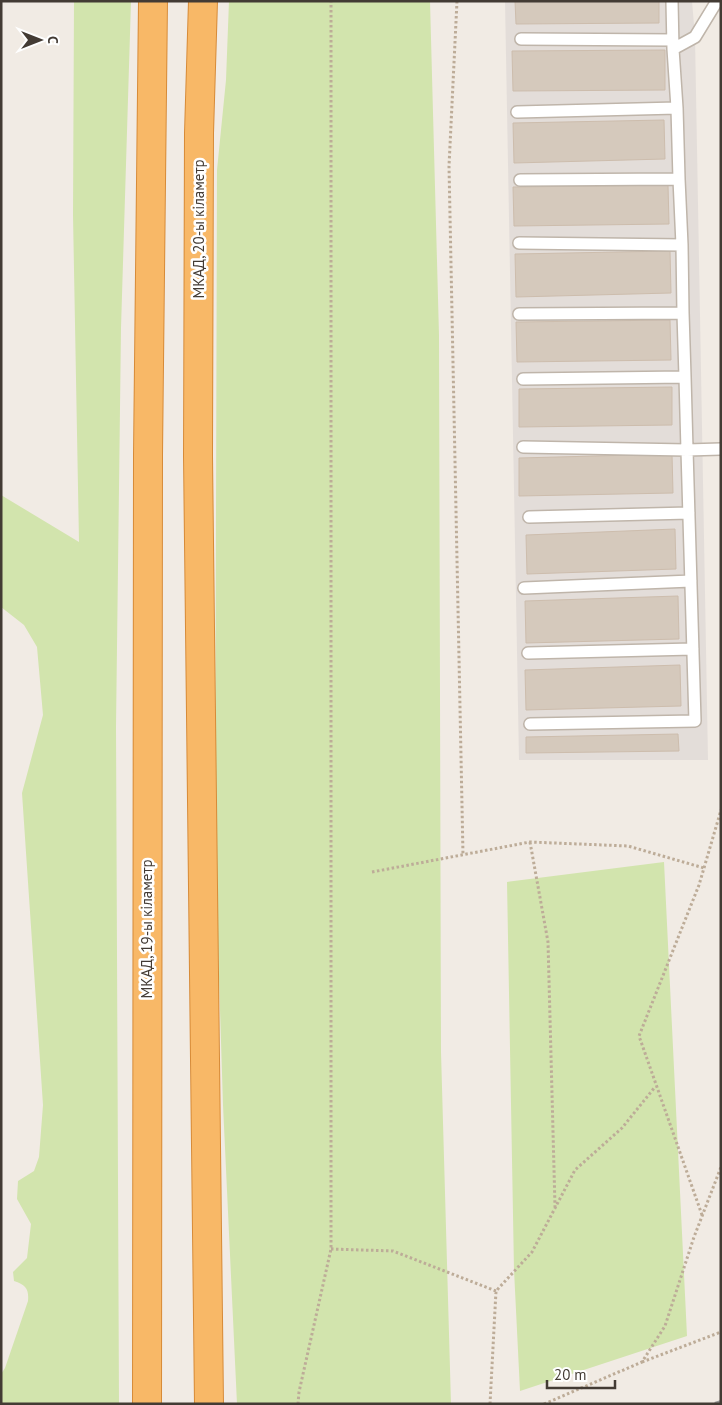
<svg xmlns="http://www.w3.org/2000/svg" width="722" height="1405" font-family="'PT Sans',sans-serif">
	<style>
		.industrial { fill: #e3ddd9 }
		.green { fill: #d2e4ad }
		.building { fill: #d5c9bc; stroke: #cdbdad }
		.lines { fill: none; stroke-linecap: round; stroke-linejoin: round }
		.lane-casing { stroke: #bfb5aa; stroke-width: 14 }
		.highway-casing { stroke: #d78b38; stroke-width: 30 }
		.path { stroke: #bdac98; stroke-width: 3; stroke-dasharray: 2.5 2.5; stroke-linecap: butt }
		.lane { stroke: #fff; stroke-width: 11 }
		.highway { stroke: #f8b867; stroke-width: 28 }
		.rail { stroke: #939393; stroke-width: 4; stroke-dasharray: 6 6; stroke-linecap: butt }
		.labels { text-anchor: middle; stroke-width: 5; stroke-linejoin: round; paint-order: stroke }
		.street-label { font-size: 15px; fill: #433b34; stroke: #fff }
	</style>
	<rect width="100%" height="100%" fill="#f1ebe4"/>
	<path class="industrial" d="M505 1H692L695 37 708 760H519Z"/>
	<path class="green" d="M74 1H131L121 328 116 727 119 1404H1V1374L5 1368 28 1301C29 1289 26 1285 14 1281L13 1272 27 1258 31 1224 17 1199 18 1181 34 1171 39 1157 43 1105 22 793 43 715 37 647 24 625 1 607V495L79 542 73 215Z
		M229 1H430L439 335 441 1052 451 1404H237L223 1105 215 851 217 170 226 80Z
		M664 862 687 1336 520 1391 514 1270 507 882Z"/>
	<path class="building" d="M515 1H659V23L516 24Z
		M665 50V90L513 91 512 51Z
		M664 120 665 159 514 163 513 123Z
		M668 185 669 224 514 226 513 187Z
		M670 251 671 293 516 297 515 254Z
		M670 320 671 360 517 362 516 322Z
		M672 387V425L519 427V389Z
		M672 454 673 493 519 496V458Z
		M675 529 676 569 527 574 526 535Z
		M678 596 679 639 526 643 525 601Z
		M680 665 681 706 526 710 525 670Z
		M678 734 679 751 526 753V737Z"/>
	<g class="lines">
		<defs>
			<path id="lane" d="M672 1 673 49 695 37 717 1
				M521 39 673 40
				M517 112 677 108 673 49
				M520 180 679 179 677 108
				M519 243 682 245 679 179
				M682 245 683 313
				M519 314 683 313 685 377
				M523 379 685 377 687 450 523 447
				M529 517 689 513
				M524 588 691 581
				M528 653 693 649
				M530 724 695 721 687 450 721 449"/>
			<path id="highway" d="M203 1 199 133 198 456 209 1404
				M147 1404 148 455 153 1"/>
		</defs>
		<use href="#lane" class="lane-casing"/>
		<use href="#highway" class="highway-casing"/>
		<path class="path" d="M457 1 449 166 463 855
			M530 842 548 942 555 1207
			M372 872 530 842 628 846 704 868
			M702 1215 639 1036 699 885 721 810
			M331 1249 393 1251 496 1291
			M642 1362 721 1332
			M298 1404 299 1392 331 1249V1
			M490 1404 496 1291 532 1252 575 1170 622 1128 655 1087
			M544 1404 642 1362 665 1326 694 1237 721 1167"/>
		<use href="#lane" class="lane"/>
		<use href="#highway" class="highway"/>
		<path class="rail" d="M715 1404 721 1402"/>
	</g>
	<g class="labels">
		<g class="street-label">
			<text transform="translate(199 229) rotate(-90)" y="5">МКАД, 20-ы кіламетр</text>
			<text transform="translate(147 929) rotate(-90)" y="5">МКАД, 19-ы кіламетр</text>
		</g>
	</g>
	<rect width="722" height="1405" fill="none" stroke="#433b34" stroke-width="5"/>
	<g transform="translate(40 40) rotate(90)" stroke="#ffffff" stroke-width="4" paint-order="stroke">
	<path d="M0-4L9 19L0 12L-9 19Z" fill="#433b34"/>
	<text y="-8" font-size="14" font-weight="bold" text-anchor="middle" fill="#433b34">С</text>
	</g>
	<path d="M547 1380v8h68v-8" fill="none" stroke="#433b34" stroke-width="2.5"/>
	<text x="554" y="1380" font-size="15" fill="#433b34" stroke="#ffffff" stroke-width="4" paint-order="stroke">20 m</text>
</svg>
